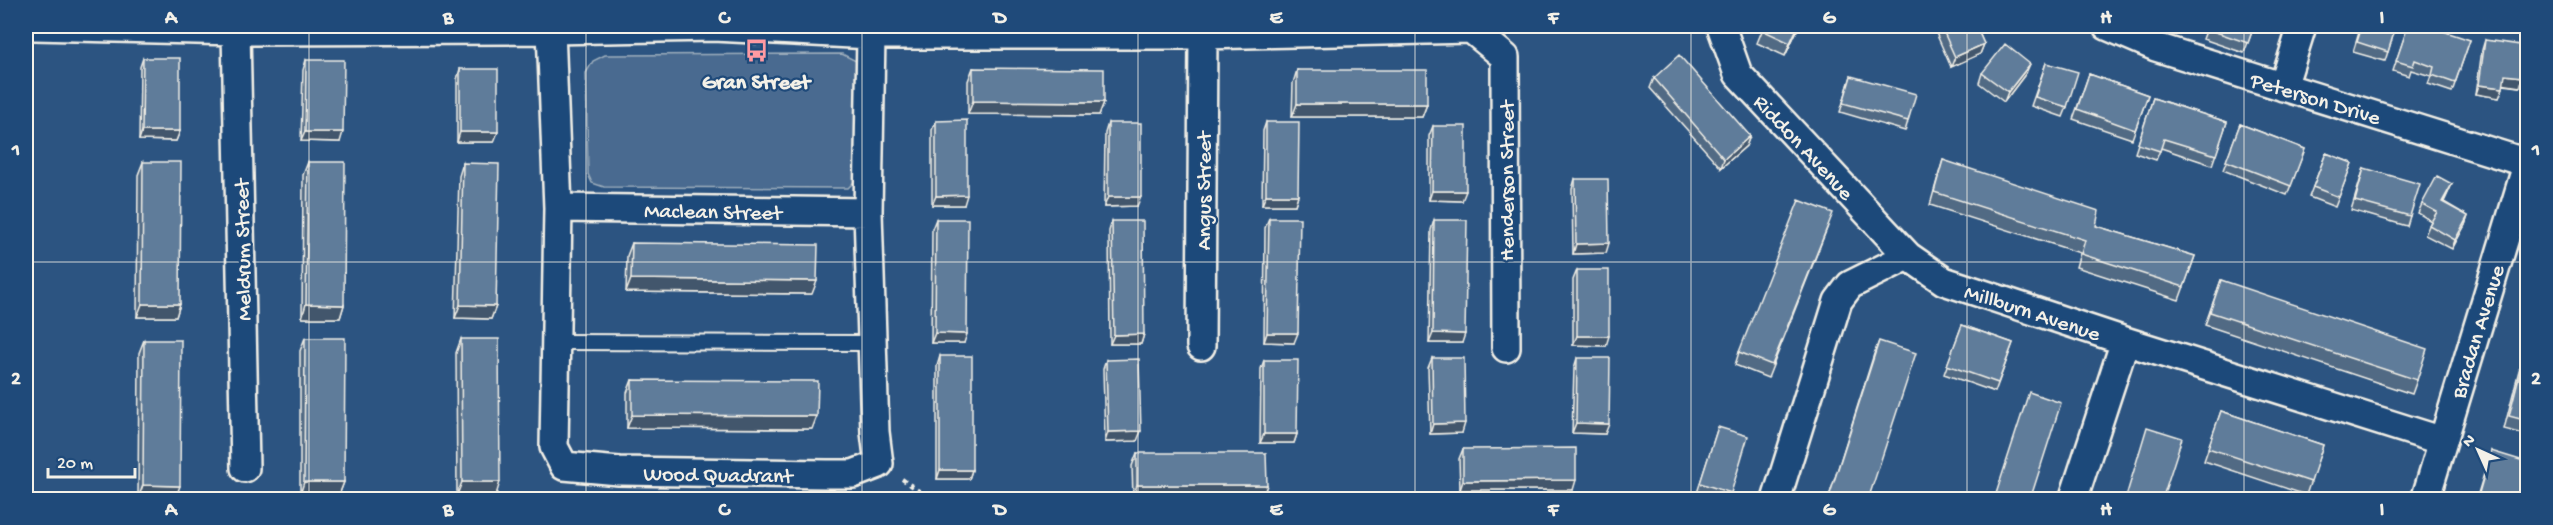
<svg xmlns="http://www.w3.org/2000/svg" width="2553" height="525" font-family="'Gochi Hand',sans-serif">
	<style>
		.green { fill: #496b90; stroke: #9eaebc; stroke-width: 1.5 }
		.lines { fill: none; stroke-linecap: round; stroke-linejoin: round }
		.service-casing { stroke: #f4f1e8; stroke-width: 18 }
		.minor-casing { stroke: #f4f1e8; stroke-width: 32 }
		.path { stroke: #f4f1e8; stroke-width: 4; stroke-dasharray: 4.5 4.5; stroke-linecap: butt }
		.service { stroke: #1f4a7a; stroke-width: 14 }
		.minor { stroke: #1f4a7a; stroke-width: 27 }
		.wall { fill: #516a84; stroke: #f4f1e8; stroke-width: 1.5 }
		.shaded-wall { fill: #42566c; stroke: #f4f1e8; stroke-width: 1.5 }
		.building { fill: #5e7b9a; stroke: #f4f1e8; stroke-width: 1.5 }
		.grid { fill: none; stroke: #f4f1e8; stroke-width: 1.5; stroke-opacity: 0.55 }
		.labels { text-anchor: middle; stroke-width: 4.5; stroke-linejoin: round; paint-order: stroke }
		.poi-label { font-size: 22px; font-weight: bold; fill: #f4f1e8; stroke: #1f4a7a }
		.street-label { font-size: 22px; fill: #f4f1e8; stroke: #1f4a7a }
		.neatline { fill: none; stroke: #f4f1e8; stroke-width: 2 }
		.grid-label { font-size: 20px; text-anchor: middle; font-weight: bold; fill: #f4f1e8 }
	</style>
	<rect width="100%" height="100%" fill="#2c5481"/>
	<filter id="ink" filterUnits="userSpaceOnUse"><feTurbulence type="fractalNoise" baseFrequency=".0167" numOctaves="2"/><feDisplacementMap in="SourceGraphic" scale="12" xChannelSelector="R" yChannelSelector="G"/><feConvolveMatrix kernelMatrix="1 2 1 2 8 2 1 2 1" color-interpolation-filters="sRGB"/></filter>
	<g filter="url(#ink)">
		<path class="green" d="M842 54 856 61 861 68 860 176 848 188 604 187 592 183 588 174 586 73 593 61 605 55Z"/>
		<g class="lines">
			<defs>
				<path id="service" d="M557 342 872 343"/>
				<path id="minor" d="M34 26 236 31 551 30 714 27 871 35H1203L1471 29 1505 57 1506 348
					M1721 26 1738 74 1908 256
					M2107 26 2156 47 2527 163
					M551 30 558 208 554 447 564 466 619 471 827 474H853L879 464 875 432 868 212 871 35
					M236 31 245 468
					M2283 87 2302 26
					M558 208 868 212
					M1201 346 1203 35
					M1776 500 1838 301 1850 285 1908 256 1944 281 2125 341 2443 441
					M2073 500 2125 341
					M2425 500 2528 162"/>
			</defs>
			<use href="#service" class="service-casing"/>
			<use href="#minor" class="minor-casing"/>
			<path class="path" d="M902 479 932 500"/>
			<use href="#service" class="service"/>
			<use href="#minor" class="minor"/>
		</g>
		<path class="wall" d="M1764 26H1799L1785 56 1757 43Z
			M1939 26H1976L1984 44 1980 54 1951 67 1936 33Z
			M2208 26H2254L2244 53 2203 39Z
			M2361 26H2396L2385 61 2353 52Z
			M2408 26 2470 40 2452 92 2428 84 2431 76 2411 70 2409 76 2393 71Z
			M2485 40 2520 87 2503 85 2499 98 2476 94 2482 50Z
			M143 58 180 131 176 141 139 140 140 67Z
			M306 60 340 142 301 141 303 70Z
			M2046 63 2067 107 2063 117 2031 106Z
			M973 68 1104 102 1099 115 968 114V81Z
			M460 69 494 142H457V79Z
			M1297 70 1427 104 1422 117H1292L1293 83Z
			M1982 73H2026L2004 102 1979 83Z
			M2089 74 2148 95 2132 139 2073 119Z
			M1851 76 1908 121 1905 131 1840 112Z
			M1654 78 1750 136 1746 146 1721 168 1650 88Z
			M2153 98 2227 122 2212 165 2161 148 2156 160 2135 153Z
			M936 121 964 205H932V130Z
			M1266 122 1298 195 1295 205H1262L1263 131Z
			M1108 123 1137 206 1104 207 1105 133Z
			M2240 124 2305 149 2287 195 2223 170Z
			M1433 126 1462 201 1429 200V136Z
			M2326 153 2352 163 2335 207 2309 197Z
			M1943 160 2096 226 2195 256 2179 300 2076 267 2080 253 1930 205 1939 173Z
			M143 162 180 304 176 317H137L138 175Z
			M308 162 344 305 340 318H302L303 175Z
			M463 163 496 306 491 319 455 318 459 176Z
			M2364 168 2410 216 2407 226 2351 210Z
			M1575 179 1606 253 1573 254 1572 189Z
			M2452 184 2444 202 2468 216 2465 225 2452 249 2425 235 2431 221 2418 213 2422 204Z
			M1269 218 1294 343 1264 342 1265 228Z
			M936 219 964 343H931L932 229Z
			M1434 220 1462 343H1429L1431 230Z
			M1112 221 1144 334 1141 344H1110L1109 231Z
			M1828 226 1768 378 1735 365 1739 352Z
			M632 243 812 294 626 292 627 256Z
			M1577 270 1606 346 1573 345V280Z
			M2221 280 2417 380 2412 394 2205 325Z
			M1962 325 2013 343 1995 392 1944 374Z
			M2528 335V435L2504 429Z
			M305 338 344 482 339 495H300V351Z
			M461 339 496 495H457L456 353Z
			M144 340 175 499H138L139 353Z
			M1879 341 1868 500H1828L1874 354Z
			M940 356 972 470 969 479H937V366Z
			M1432 358 1462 433 1430 434 1428 368Z
			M1577 358 1605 434 1572 433 1574 368Z
			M1106 360 1137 441 1105 442 1103 369Z
			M1264 360 1297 434 1294 443H1260L1261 369Z
			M632 380 812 429 627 428V393Z
			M2221 411 2323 445 2306 495 2204 461Z
			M1718 427 1731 493 1728 500H1718L1697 493Z
			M1463 449 1573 490H1460L1459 459Z
			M2491 451 2517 500H2476Z
			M1137 453 1267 485 1262 498H1133L1132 466Z"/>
		<path class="shaded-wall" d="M1798 26H1799L1785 56 1790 43Z
			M1984 44 1980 54 1951 67 1955 57Z
			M2030 64 2026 73 2004 102 2008 92Z
			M2505 75 2523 77 2520 87 2501 84Z
			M2479 85 2503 88 2499 98 2476 94Z
			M973 101 1104 102 1099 115 968 114Z
			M1297 104H1427L1422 117H1292Z
			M142 131H180L176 141 139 140Z
			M305 132H343L340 142 301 141Z
			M460 132H498L494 142H457Z
			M1750 136 1746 146 1721 168 1724 159Z
			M2452 184 2448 193 2439 211 2442 202Z
			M1432 191H1466L1462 201 1429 200Z
			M967 195 964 205H932L936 196Z
			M1266 195H1298L1295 205H1262Z
			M1108 197H1141L1137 206 1104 207Z
			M2468 216 2465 225 2452 249 2455 240Z
			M1609 243 1606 253 1573 254 1576 244Z
			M631 279 817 281 812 294 626 292Z
			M142 304H180L176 317H137Z
			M306 304 344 305 340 318H302Z
			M460 305 496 306 491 319 455 318Z
			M935 333 967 334 964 343H931Z
			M1267 333H1298L1294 343 1264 342Z
			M1433 333 1465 334 1462 343H1429Z
			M1144 334 1141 344H1110L1114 335Z
			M1577 336H1609L1606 346 1573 345Z
			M632 415 817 416 812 429 627 428Z
			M1465 423 1462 433 1430 434 1433 424Z
			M1576 423 1609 424 1605 434 1572 433Z
			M1141 431 1137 441 1105 442 1108 432Z
			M1264 434H1297L1294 443H1260Z
			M940 470H972L969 479H937Z
			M1576 480 1573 490H1460L1463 481Z
			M304 482H344L339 495H300Z
			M462 482H500L496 495H457Z
			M143 485 180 486 175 499H138Z
			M1137 485H1267L1262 498H1133Z"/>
		<path class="building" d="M1764 26H1798L1790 43 1762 30Z
			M1941 26H1976L1984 44 1955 57Z
			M2208 26H2254L2248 43 2207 29Z
			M2362 26H2396L2388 52 2357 42Z
			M2408 26H2428L2470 40 2455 83 2432 75 2434 67 2415 60 2413 66 2396 61Z
			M2485 40 2527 46 2523 77 2505 75 2503 88 2479 85Z
			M2005 44 2030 64 2008 92 1982 73Z
			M1679 55 1750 136 1724 159 1654 78Z
			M143 58H180V131H142Z
			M306 60H344L343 132H305Z
			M26 63H27L26 135Z
			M2046 63 2078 72 2067 107 2035 97Z
			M973 68 1104 69V102L973 101Z
			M460 69H498V132H460Z
			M1297 70H1427V104H1297Z
			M2089 74 2148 95 2135 130 2077 109Z
			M1851 76 1916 94 1908 121 1843 103Z
			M2153 98 2227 122 2216 155 2164 139 2160 151 2138 144Z
			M967 120V195L936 196V121Z
			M1266 122H1299L1298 195H1266Z
			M1108 123H1141V197H1108Z
			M2240 124 2305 149 2291 186 2226 161Z
			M1433 126H1466V191H1432Z
			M2326 153 2352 163 2339 197 2313 187Z
			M1943 160 2099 211 2096 226 2195 256 2184 287 2081 254 2085 240 1934 192Z
			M143 162H181L180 304H142Z
			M308 162H345L344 305 306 304Z
			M463 163 499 164 496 306 460 305Z
			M26 166H28L27 308H26Z
			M2364 168 2420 184 2410 216 2355 201Z
			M2437 176 2452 184 2442 202 2468 216 2455 240 2429 225 2437 212 2422 204Z
			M1575 179H1608L1609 243 1576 244Z
			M1799 200 1833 213 1772 365 1739 352Z
			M1269 218H1300L1298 333H1267Z
			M936 219H968L967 334 935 333Z
			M1434 220H1467L1465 334 1433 333Z
			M1112 221H1143L1144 334 1114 335Z
			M632 243 818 245 817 281 631 279Z
			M1577 270H1609V336H1577Z
			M2221 280 2427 349 2417 380 2210 312Z
			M1962 325 2013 343 1998 383 1947 365Z
			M305 338H345L344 482H304Z
			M461 339H499L500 482H462Z
			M144 340H181L180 486 143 485Z
			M1879 341 1916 353 1868 500H1828Z
			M2528 341V421L2509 416Z
			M940 356H972V470H940Z
			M1432 358H1464L1465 423 1433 424Z
			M1577 358H1610L1609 424 1576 423Z
			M1139 359 1141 431 1108 432 1106 360Z
			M1264 360H1298L1297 434H1264Z
			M632 380 818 381 817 416 632 415Z
			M2029 392 2061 403 2030 500H1994Z
			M2221 411 2323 445 2311 482 2208 448Z
			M1718 427 1748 436 1731 493 1700 483Z
			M2147 427 2182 438 2162 500H2125Z
			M1576 448V480L1463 481V449Z
			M2491 451 2527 462 2517 500H2477Z
			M1137 453H1266L1267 485H1137Z
			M2346 496 2358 500H2345Z"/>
	</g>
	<path class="grid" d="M309 26V500M586 26V500M862 26V500M1138 26V500M1415 26V500M1691 26V500M1967 26V500M2244 26V500M26 262H2528"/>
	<defs>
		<symbol id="bus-bare" viewBox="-9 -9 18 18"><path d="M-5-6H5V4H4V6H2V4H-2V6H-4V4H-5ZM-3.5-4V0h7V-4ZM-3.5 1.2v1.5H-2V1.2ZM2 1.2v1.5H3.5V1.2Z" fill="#ff9aa2" stroke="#1f4a7a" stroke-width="2.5" paint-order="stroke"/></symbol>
	</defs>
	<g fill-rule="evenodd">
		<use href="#bus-bare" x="740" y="34" width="33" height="33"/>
	</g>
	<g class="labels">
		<g class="poi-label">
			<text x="756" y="88">Gran Street</text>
		</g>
		<g class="street-label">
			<text transform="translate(2316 97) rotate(17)" y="8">Peterson Drive</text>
			<text transform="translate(1805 146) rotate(47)" y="8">Riddon Avenue</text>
			<text transform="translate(1505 181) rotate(-90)" y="8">Henderson Street</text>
			<text transform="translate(1202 191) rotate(-90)" y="8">Angus Street</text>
			<text transform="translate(713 210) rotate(1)" y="8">Maclean Street</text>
			<text transform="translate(241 250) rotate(-91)" y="8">Meldrum Street</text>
			<text transform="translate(2033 311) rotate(18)" y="8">Millburn Avenue</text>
			<text transform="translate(2476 331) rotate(-73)" y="8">Bradan Avenue</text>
			<text transform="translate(718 473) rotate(1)" y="8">Wood Quadrant</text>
		</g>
	</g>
	<rect width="2553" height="525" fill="none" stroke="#1f4a7a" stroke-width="66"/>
	<g transform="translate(2478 450) rotate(315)" stroke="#1f4a7a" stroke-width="4.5" paint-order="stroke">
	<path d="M0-4.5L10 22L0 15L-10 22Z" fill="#f4f1e8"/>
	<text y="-9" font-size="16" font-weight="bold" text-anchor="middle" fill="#f4f1e8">N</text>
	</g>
	<path d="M48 468v9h87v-9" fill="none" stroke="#f4f1e8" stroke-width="3"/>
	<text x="57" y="468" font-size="18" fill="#f4f1e8" stroke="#1f4a7a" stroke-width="4.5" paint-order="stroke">20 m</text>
	<rect x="33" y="33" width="2487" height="459" class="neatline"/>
	<g class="grid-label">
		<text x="171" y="23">A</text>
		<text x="448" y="23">B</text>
		<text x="724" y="23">C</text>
		<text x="1000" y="23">D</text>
		<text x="1276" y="23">E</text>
		<text x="1553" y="23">F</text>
		<text x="1829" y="23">G</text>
		<text x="2106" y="23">H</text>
		<text x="2382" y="23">I</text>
		<text x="16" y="155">1</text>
		<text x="2536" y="155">1</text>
		<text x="16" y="384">2</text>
		<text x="2536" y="384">2</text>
		<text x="171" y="515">A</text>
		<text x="448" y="515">B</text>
		<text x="724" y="515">C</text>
		<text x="1000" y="515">D</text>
		<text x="1276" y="515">E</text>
		<text x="1553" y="515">F</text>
		<text x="1829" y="515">G</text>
		<text x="2106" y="515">H</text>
		<text x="2382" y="515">I</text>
	</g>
</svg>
